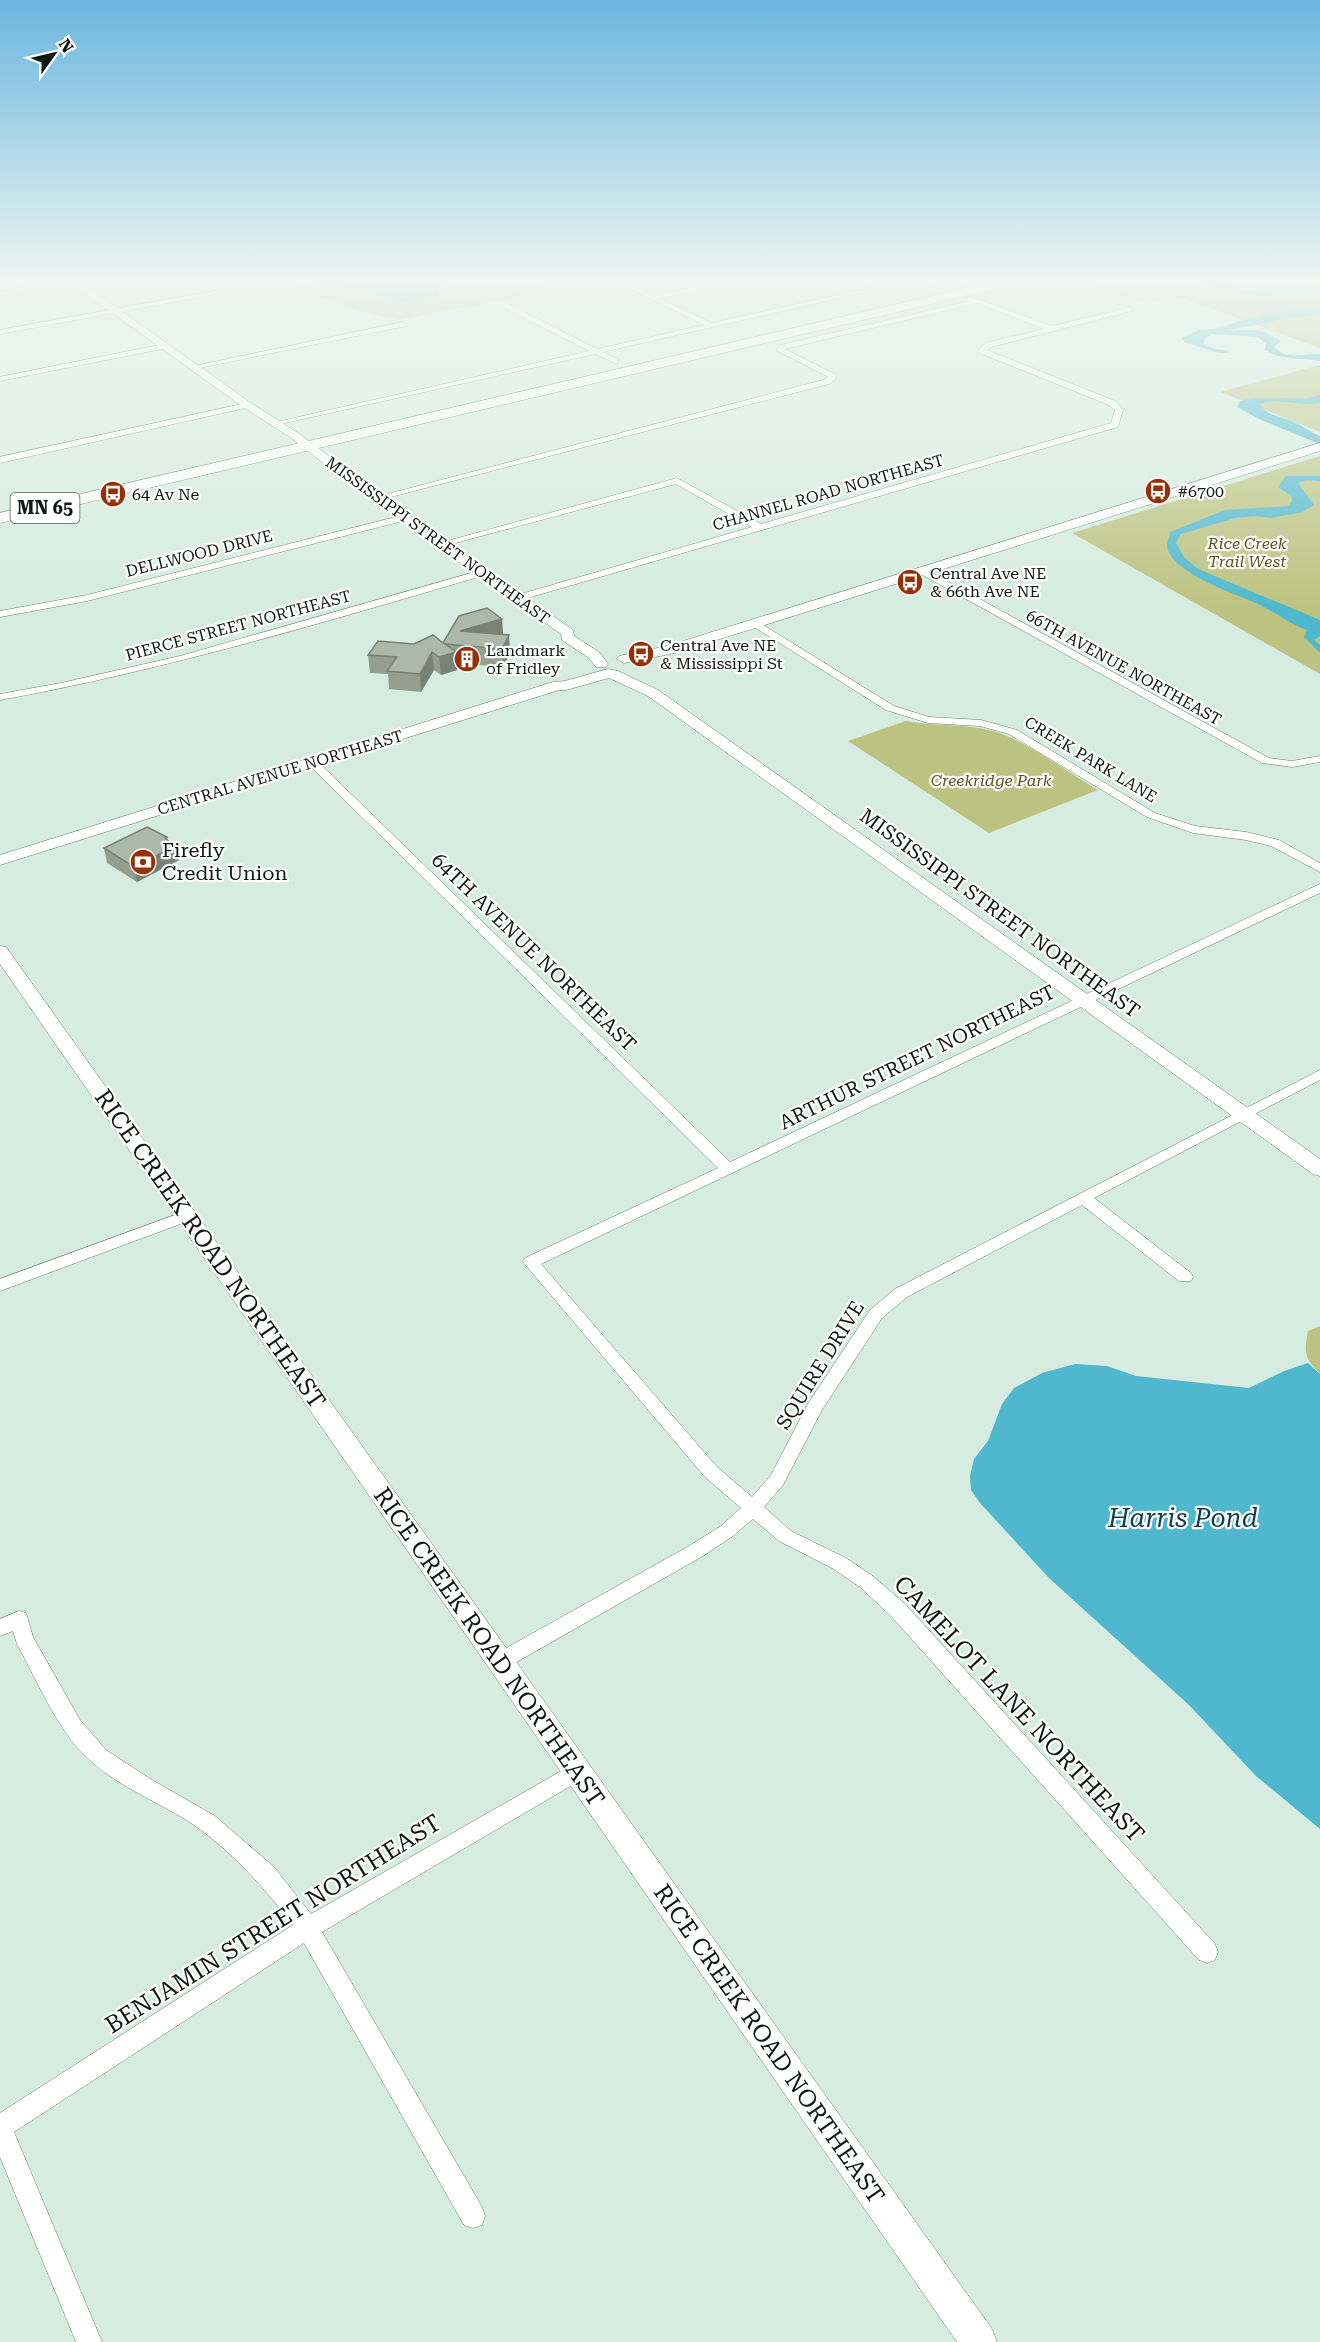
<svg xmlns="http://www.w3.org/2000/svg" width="1320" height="2342" font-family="'Roboto Serif',serif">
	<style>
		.green { fill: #bcc380 }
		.water { fill: #4fb8ce }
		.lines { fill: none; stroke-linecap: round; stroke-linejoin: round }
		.street-casing { stroke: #697d73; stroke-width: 1 }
		.secondary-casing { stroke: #697d73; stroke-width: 1 }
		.highway-casing { stroke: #697d73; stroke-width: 1 }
		.street { fill: #fff; fill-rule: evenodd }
		.secondary { fill: #fff; fill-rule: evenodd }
		.highway { fill: #fff; fill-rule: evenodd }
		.wall { fill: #949f90 }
		.shaded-wall { fill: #788276 }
		.building { fill: #acb9a8; stroke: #788276; stroke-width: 1.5 }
		.labels { text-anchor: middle; stroke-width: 4.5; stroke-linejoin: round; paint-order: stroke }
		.far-poi-label { font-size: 16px; fill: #0f1713; stroke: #fff; text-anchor: start }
		.far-street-label { font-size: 16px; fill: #0f1713; stroke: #fff }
		.far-park-label { font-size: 16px; font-style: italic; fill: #52571e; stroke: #fff }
		.shield { fill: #fff; stroke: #575d5a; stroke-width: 1.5 }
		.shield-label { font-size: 18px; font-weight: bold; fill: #0f1713 }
		.poi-label { font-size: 20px; fill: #0f1713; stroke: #fff; text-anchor: start }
		.street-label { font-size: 20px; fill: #0f1713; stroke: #fff }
		.near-street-label { font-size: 24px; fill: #0f1713; stroke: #fff }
		.near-water-label { font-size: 26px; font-style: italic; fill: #0f3f49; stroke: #fff }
	</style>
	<rect width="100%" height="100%" fill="#d6ece0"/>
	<path class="green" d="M281 281H564L505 300 398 320 357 311Z
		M1081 281H1320V348L1176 296 1145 304Z
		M1320 365V432L1220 392Z
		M1320 456V674L1072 533Z
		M906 721C935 727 965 723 993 731 1023 739 1069 773 1098 790L989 833 848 741Z
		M1320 1326V1374C1304 1358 1304 1353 1308 1331Z"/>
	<path class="water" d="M447 281 438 283V296L406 302 342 285 304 282Z
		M1204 281H1219L1241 291 1290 287 1320 291V296L1286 291 1274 294 1253 295 1233 292Z
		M1306 307 1320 309V315C1289 317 1259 324 1230 330H1252L1264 332 1281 341 1274 347C1287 361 1304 353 1320 354V361C1300 357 1283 361 1265 350L1266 344 1258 337 1212 334 1206 338 1203 344C1213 350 1221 349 1231 352 1213 356 1202 345 1185 343L1182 338 1199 330 1213 329 1265 314Z
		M1320 395V403C1300 407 1280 397 1260 404 1266 416 1282 416 1294 422 1303 426 1310 432 1320 436V444L1261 420 1237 407 1240 401C1267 393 1294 403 1320 395Z
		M1286 476H1320V481L1306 480 1298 483 1314 505 1302 512 1271 518 1254 516 1235 518 1181 534 1176 543 1184 557 1198 569 1320 620V636L1314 640 1320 645V653L1304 637 1307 630C1290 624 1278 614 1262 606 1236 593 1185 579 1170 554 1165 547 1168 540 1170 532L1225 510 1288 506 1292 501 1291 496 1278 487Z
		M1308 1363 1320 1374V1829L1256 1776 1189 1705 1049 1578 980 1503 971 1490 970 1476 974 1459 988 1441 1002 1404 1014 1388 1042 1373 1075 1364 1107 1366 1136 1376 1249 1388 1284 1371Z"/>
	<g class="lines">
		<defs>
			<path id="street" d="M58 281H72L0 296V292Z
				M614 281H623L654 296 721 281H734L660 299 712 323 901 281H913L603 352 618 359V363H615L595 354 276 425 272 423 589 351 500 305 503 301 597 349 704 325Z
				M920 281H930L941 286 938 288Z
				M220 290 222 293 0 334V330Z
				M969 296 1052 326 1132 307V311L991 347 987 350 1115 401 1123 410 1118 427 517 601 514 600V596L752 527 676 484 444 546 436 544 677 478 761 524 1111 423 1115 410 1109 405 979 353 978 351 985 343 1044 329 977 303 785 349 836 375V379L829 384 379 500 372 498 823 380 828 377 776 350 780 345 970 301 965 298Z
				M403 322 406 326 194 369 190 367Z
				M164 344H167V348L0 381V377Z
				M247 403 251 405 250 407 0 463V457Z
				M404 515 407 516V520L87 601 0 617V611L87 595Z
				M919 569H925L1269 758 1292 761 1320 756V762L1292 767 1262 763 919 573Z
				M482 570 487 573 485 575C325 622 165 670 0 700V694L61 683 180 656Z
				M755 620 894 706 929 717 981 720 1017 730 1155 813 1195 826 1246 832 1279 840 1320 863V872L1271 846 1246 840 1193 833 1147 817 1009 734 980 726 928 723 886 710 751 625V621Z
				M312 759 316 760 730 1162 1320 884V893L541 1264 717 1467 752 1497 771 1475 809 1402 870 1310 895 1289 1320 1070V1080L1094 1198 1191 1273 1193 1277 1191 1281H1179L1082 1205 907 1297 882 1318 822 1410 783 1485 764 1507 791 1531 846 1558 874 1577 905 1604 1215 1944 1218 1952 1215 1960 1207 1963 1199 1960 891 1616 860 1587 832 1568 779 1541 753 1519 733 1536 703 1556 506 1668 499 1670 492 1668 489 1662 492 1656 689 1546 721 1526 741 1508 705 1477 523 1262 525 1258 718 1168 308 764 306 762Z
				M186 1211 194 1216 191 1220 0 1291V1279Z
				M19 1611 26 1613 33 1637 80 1720 106 1750 152 1780 215 1816 274 1867 311 1914 570 1766 577 1763 584 1766 587 1772 584 1778 322 1932 482 2207 485 2216 482 2225 473 2228 464 2225 304 1943 14 2132 102 2342H76L0 2157V2113L293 1925C266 1890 237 1857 201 1830 167 1805 125 1791 93 1763 59 1735 38 1682 17 1644L13 1631 0 1636V1619Z"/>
			<path id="secondary" d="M68 281H79L251 403 298 433 380 495 573 630 574 636 599 652 608 664 606 667H596L589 658 562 640 561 634 372 501 290 437 243 407Z
				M1320 443V451L675 653 624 663 617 659 619 656 667 646Z
				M608 669 618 671 658 690 1320 1159V1176L1313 1174 648 696 609 678 566 690H559L0 865V855L553 682 565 681Z
				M0 946 6 947 992 2329 997 2342H957L0 964Z"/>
			<path id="highway" d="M996 281H1018L1012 285 0 523V513Z"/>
		</defs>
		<use href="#street" class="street-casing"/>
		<use href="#secondary" class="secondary-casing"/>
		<use href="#highway" class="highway-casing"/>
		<use href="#street" class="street"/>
		<use href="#secondary" class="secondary"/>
		<use href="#highway" class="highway"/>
	</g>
	<path class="wall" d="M502 619 503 635 510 653 503 667 457 663V670L441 675 434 670 421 692 389 689 388 674 370 673 368 655 414 644 443 643Z
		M167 837 168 841 179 860 137 882 107 863 104 848Z"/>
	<path class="shaded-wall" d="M502 619 503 637 460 631Z
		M509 635 510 653 503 667 502 649Z
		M432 652 434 670 421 692 420 674Z
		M456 652 457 670 441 675 439 657Z
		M167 837 169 849 176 846 179 860 137 882 134 867Z"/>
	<path class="building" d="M487 608 502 619 460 631 509 635 502 649 445 644 456 652 439 657 432 652 420 674 387 671 397 657 368 655 378 641 414 644 433 635 443 643 459 616Z
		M147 827 167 837 165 838 167 840 176 846 134 867 104 848Z"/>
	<linearGradient id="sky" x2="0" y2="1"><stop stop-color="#6bb6de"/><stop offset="0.46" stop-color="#edf6f1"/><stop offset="1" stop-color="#edf6f1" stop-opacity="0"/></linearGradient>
	<rect width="1320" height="609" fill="url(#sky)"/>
	<defs>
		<symbol id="bus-disc" viewBox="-11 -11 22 22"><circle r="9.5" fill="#963006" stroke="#fff"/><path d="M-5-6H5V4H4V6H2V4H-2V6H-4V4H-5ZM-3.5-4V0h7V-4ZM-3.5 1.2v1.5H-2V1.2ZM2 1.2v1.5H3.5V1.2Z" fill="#fff"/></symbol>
		<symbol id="building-disc" viewBox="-11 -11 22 22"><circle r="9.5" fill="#963006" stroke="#fff"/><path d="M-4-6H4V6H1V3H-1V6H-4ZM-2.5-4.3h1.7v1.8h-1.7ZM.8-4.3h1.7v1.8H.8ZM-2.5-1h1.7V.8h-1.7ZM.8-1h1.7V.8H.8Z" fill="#fff"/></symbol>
		<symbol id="bank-disc" viewBox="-11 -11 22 22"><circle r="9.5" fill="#963006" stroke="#fff"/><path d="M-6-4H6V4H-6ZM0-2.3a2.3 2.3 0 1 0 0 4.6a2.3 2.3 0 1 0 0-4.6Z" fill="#fff"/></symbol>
	</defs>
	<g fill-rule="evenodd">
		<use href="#bus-disc" x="1143" y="476" width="30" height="30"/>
		<use href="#bus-disc" x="98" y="479" width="30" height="30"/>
		<use href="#bus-disc" x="895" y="567" width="30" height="30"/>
		<use href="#bus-disc" x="626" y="639" width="30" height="30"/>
		<use href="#building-disc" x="452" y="644" width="30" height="30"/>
		<use href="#bank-disc" x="128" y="847" width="30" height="30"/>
	</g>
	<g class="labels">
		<g class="far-poi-label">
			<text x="1178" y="497">#6700</text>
			<text x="132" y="500">64 Av Ne</text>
			<text x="930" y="579">Central Ave NE<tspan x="930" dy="18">&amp; 66th Ave NE</tspan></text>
			<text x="660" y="651">Central Ave NE<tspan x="660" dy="18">&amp; Mississippi St</tspan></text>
			<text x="486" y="656">Landmark<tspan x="486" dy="18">of Fridley</tspan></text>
		</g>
		<g class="far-street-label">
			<text transform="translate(828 492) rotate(-16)" y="6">CHANNEL ROAD NORTHEAST</text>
			<text transform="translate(438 540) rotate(36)" y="6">MISSISSIPPI STREET NORTHEAST</text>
			<text transform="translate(199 553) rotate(-14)" y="6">DELLWOOD DRIVE</text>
			<text transform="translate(238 625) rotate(-15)" y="6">PIERCE STREET NORTHEAST</text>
			<text transform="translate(1124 667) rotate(29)" y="6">66TH AVENUE NORTHEAST</text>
			<text transform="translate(1091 759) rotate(31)" y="6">CREEK PARK LANE</text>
			<text transform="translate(280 772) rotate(-17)" y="6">CENTRAL AVENUE NORTHEAST</text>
		</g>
		<g class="far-park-label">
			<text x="1247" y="549">Rice Creek<tspan x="1247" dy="18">Trail West</tspan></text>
			<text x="991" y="786">Creekridge Park</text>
		</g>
		<rect class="shield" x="10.5" y="493" width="69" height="30" rx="4.5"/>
		<g class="shield-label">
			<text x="45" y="514">MN 65</text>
		</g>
		<g class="poi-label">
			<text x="162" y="857">Firefly<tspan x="162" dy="23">Credit Union</tspan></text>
		</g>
		<g class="street-label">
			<text transform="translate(1000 913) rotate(36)" y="7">MISSISSIPPI STREET NORTHEAST</text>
			<text transform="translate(534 952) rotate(44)" y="7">64TH AVENUE NORTHEAST</text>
			<text transform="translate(917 1057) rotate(-26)" y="7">ARTHUR STREET NORTHEAST</text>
			<text transform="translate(820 1365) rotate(-58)" y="7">SQUIRE DRIVE</text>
		</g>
		<g class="near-street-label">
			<text transform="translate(210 1249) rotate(55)" y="8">RICE CREEK ROAD NORTHEAST</text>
			<text transform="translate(489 1647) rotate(55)" y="8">RICE CREEK ROAD NORTHEAST</text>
			<text transform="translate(1019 1709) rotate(47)" y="8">CAMELOT LANE NORTHEAST</text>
			<text transform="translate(273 1924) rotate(-32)" y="8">BENJAMIN STREET NORTHEAST</text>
			<text transform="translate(769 2044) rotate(55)" y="8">RICE CREEK ROAD NORTHEAST</text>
		</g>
		<g class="near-water-label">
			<text x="1183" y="1527">Harris Pond</text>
		</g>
	</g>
	<g transform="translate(54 54) rotate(56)" stroke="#ffffff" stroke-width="4.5" paint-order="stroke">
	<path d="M0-4.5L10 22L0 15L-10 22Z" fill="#0f1713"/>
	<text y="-9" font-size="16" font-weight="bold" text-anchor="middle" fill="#0f1713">N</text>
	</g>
</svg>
